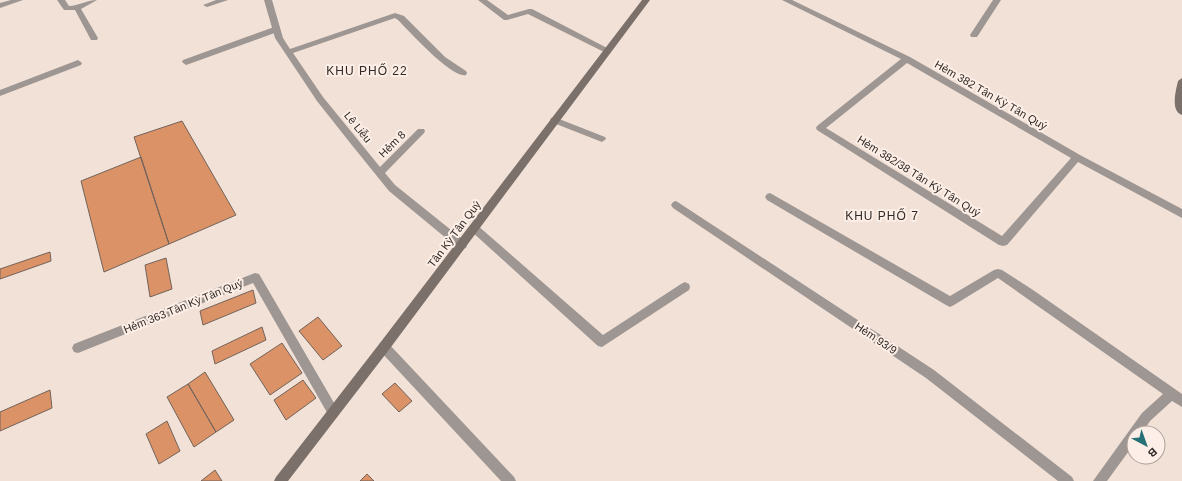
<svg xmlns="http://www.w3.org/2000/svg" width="1182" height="481" font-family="Helvetica,sans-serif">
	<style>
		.building { fill: #da9266; stroke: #72635b }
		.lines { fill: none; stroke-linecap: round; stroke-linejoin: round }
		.lane { fill: #9d9692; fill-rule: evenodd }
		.street { fill: #9d9692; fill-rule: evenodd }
		.secondary { fill: #7b706a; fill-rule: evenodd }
		.labels { text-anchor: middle; stroke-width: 4; stroke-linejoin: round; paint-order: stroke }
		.street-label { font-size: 11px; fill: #302925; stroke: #fdefe7 }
		.neighbourhood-label { font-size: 12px; letter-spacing: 1px; fill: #302925; stroke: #fdefe7 }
	</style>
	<rect width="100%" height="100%" fill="#f2e1d7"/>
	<path class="building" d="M182 121 236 215 169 244 134 137Z
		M141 157 169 244 104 272 81 181Z
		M50 252 51 261 0 279V269Z
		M166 258 172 289 150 297 145 265Z
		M253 290 256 303 203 325 200 311Z
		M318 317 342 346 323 360 299 331Z
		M262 327 266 340 215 364 212 351Z
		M282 343 302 373 270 395 250 364Z
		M205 372 234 420 216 432 188 384Z
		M303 380 316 398 286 420 274 400Z
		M395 383 412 401 399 412 382 394Z
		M188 384 216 432 194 447 167 397Z
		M50 390 52 408 0 431V412Z
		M167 421 180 451 159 464 146 434Z
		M215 470 222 481H201Z
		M367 474 374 481H360Z"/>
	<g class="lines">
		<path class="lane" d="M57 0H65L69 6C79 6 86 0 97 0L81 9 98 38 97 40H91L75 10H64Z
			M216 0H228L207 7 203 5Z
			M478 0H487L508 15 529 9H532L611 50 607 53 604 52 528 14 507 20H504Z
			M993 0H1001L977 37H971L970 35Z
			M277 26 280 27V31L189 64 186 65 182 62 183 60Z
			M78 60 82 63 81 65 0 96V90Z
			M770 193 950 296 994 270 998 269 1002 270 1033 290 1182 394V407L1172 401 1150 421 1142 433H1134V444L1107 481H1093L1142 413 1163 394 998 278 954 305 950 307 946 305 767 200 765 197 767 194Z
			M676 201 934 370 1072 477 1074 481H1058L926 378 673 208 671 205 673 202Z
			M474 224 477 225 603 335 681 284 685 282 689 284 690 287 689 290 602 347 598 346 471 231 469 228 471 225Z
			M384 342 388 343 514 477 516 481H501L380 351 378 347 380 343Z"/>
		<path class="street" d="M11 0H23L0 8V3Z
			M264 0H272L283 38 290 49 395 13 404 16 445 57 466 71 467 73 466 75C452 79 409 31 398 20L395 18 293 53 323 97 380 167 418 129H424L425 131 424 133 385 173 395 185 466 242 467 245 466 248 462 249 458 248 389 191 351 144 317 101 275 38Z
			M782 0H792L910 57 1080 155 1182 209V218L1078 162 1007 245 1003 246 999 245 817 130 816 128 817 126 901 59ZM907 63 1071 158 1002 236 826 128Z
			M554 117 605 137 606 139 602 142 551 122 550 120 551 118Z
			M255 273 259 274 337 408 339 412 337 416 333 418 329 416 253 283 78 353 74 352 72 348 74 344Z"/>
		<path class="secondary" d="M642 0H650L388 351 288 481H274L276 477 380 343Z
			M1182 78V115C1170 111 1176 90 1178 81Z"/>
	</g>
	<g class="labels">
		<g class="street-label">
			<text transform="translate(991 95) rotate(30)" y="4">Hẻm 382 Tân Kỳ Tân Quý</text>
			<text transform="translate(358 127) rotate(51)" y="4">Lê Liễu</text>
			<text transform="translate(392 144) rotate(-45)" y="4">Hẻm 8</text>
			<text transform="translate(919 176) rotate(32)" y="4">Hẻm 382/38 Tân Kỳ Tân Quý</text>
			<text transform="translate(454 234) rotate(-53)" y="4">Tân Kỳ Tân Quý</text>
			<text transform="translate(183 306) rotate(-22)" y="4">Hẻm 363 Tân Kỳ Tân Quý</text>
			<text transform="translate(876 338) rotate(34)" y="4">Hẻm 93/9</text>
		</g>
		<g class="neighbourhood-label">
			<text x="367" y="75">KHU PHỐ 22</text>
			<text x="882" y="220">KHU PHỐ 7</text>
		</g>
	</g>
	<g transform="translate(1146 445) rotate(139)"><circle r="19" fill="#fdefe7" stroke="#aba099"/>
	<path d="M0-3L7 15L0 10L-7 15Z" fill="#256f77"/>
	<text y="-6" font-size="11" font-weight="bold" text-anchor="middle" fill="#302925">B</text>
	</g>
</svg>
